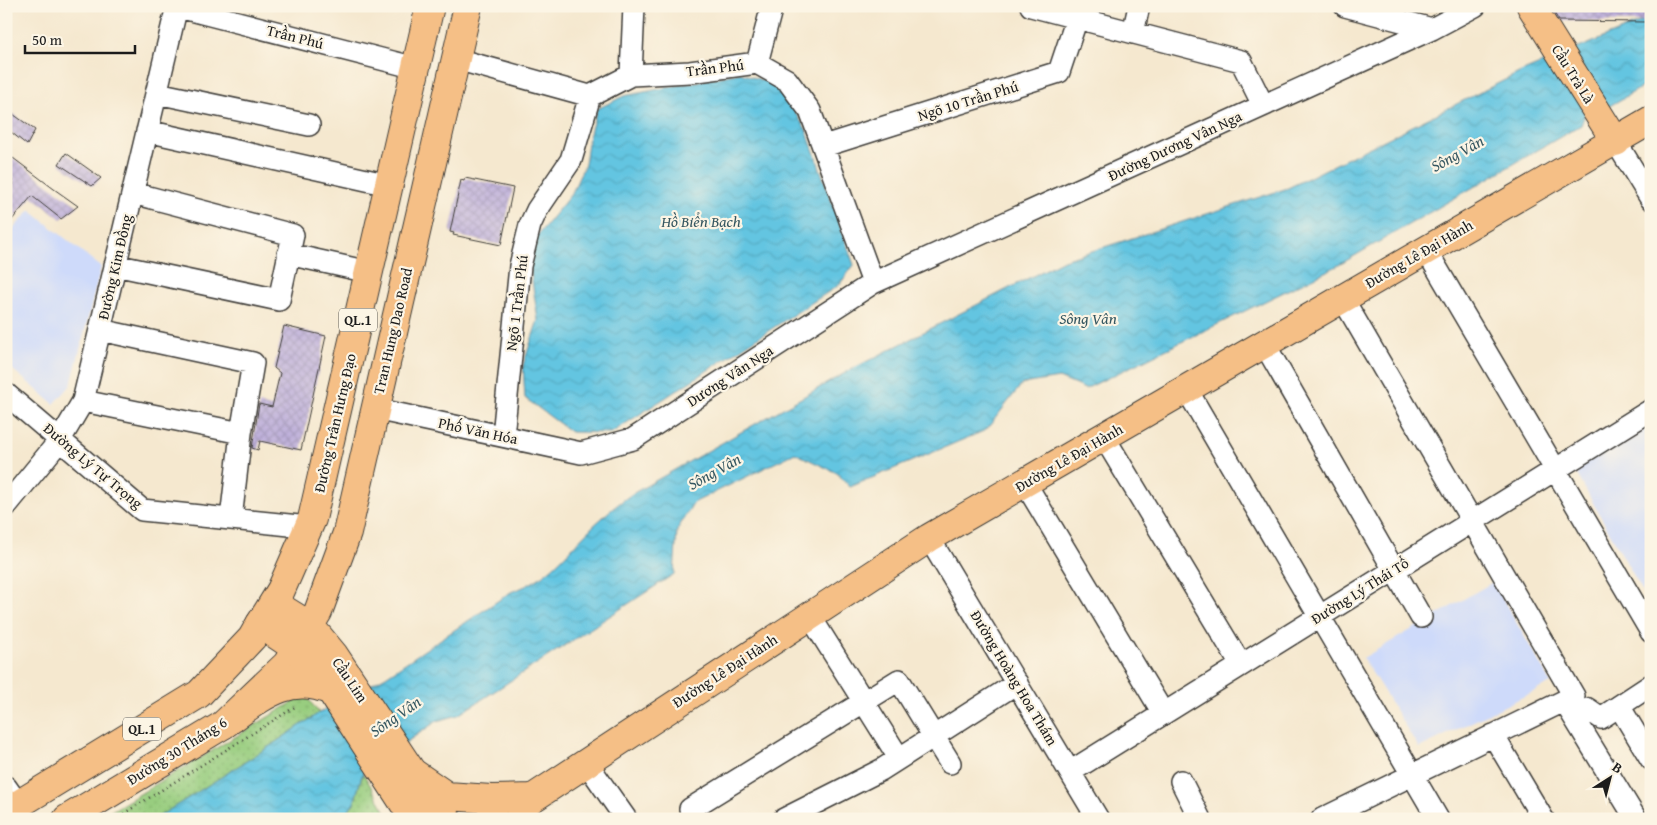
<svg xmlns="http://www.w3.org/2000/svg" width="1657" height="825" font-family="'Gentium Book Plus',serif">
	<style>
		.built { fill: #cedafa }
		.park { fill: url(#park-dots); stroke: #5a744e }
		.water { fill: url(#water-waves); stroke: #40707e }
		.building { fill: url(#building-cross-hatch) }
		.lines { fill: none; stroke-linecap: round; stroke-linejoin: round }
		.minor-casing { stroke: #3d3b37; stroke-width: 24 }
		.major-casing { stroke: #3d3b37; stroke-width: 30 }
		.highway-casing { stroke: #3d3b37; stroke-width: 30 }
		.path { stroke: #3d3b37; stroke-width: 2.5; stroke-dasharray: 1 4; stroke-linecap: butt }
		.minor { stroke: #fff; stroke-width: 21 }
		.major { stroke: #f5bf86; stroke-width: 28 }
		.highway { stroke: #f5bf86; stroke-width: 28 }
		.labels { text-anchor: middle; stroke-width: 4.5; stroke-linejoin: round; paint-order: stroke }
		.shield { fill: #fcf5e5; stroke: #5f5d58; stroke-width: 1 }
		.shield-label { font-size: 14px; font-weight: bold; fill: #1c1c1c }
		.street-label { font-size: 15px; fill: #1c1c1c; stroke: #fcf5e5 }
		.water-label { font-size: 16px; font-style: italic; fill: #355761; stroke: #fcf5e5 }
	</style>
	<defs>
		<pattern id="park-dots" width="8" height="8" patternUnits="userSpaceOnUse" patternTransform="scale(1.25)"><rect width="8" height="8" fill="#98cd7f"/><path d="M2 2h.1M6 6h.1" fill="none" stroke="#82af6d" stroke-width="1.8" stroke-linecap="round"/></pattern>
		<pattern id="water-waves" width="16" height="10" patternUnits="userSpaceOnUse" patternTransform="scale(1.25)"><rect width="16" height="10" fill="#63c5e1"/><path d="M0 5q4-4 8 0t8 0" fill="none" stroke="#55a9c0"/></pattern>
		<pattern id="building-cross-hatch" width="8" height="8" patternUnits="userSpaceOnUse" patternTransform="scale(1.25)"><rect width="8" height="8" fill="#bdafda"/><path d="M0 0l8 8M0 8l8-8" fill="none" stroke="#a296ba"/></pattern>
	</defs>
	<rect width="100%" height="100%" fill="#fcf5e5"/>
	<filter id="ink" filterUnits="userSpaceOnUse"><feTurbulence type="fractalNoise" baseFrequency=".02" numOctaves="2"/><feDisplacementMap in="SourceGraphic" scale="10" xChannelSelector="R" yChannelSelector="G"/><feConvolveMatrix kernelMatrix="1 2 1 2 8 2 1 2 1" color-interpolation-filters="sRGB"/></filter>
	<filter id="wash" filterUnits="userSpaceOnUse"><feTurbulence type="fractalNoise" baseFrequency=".0096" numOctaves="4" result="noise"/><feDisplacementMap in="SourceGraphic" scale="20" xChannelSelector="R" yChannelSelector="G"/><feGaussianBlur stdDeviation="1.12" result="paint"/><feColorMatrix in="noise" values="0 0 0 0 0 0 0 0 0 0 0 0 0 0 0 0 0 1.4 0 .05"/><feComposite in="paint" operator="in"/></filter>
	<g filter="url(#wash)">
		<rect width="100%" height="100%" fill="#f5e8cf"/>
		<path class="built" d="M30 210 101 267 71 385 54 404 6 364V237Z
			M1651 421V597L1647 599 1574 469Z
			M1493 582 1551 683 1419 748 1363 658Z"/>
		<path class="park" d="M305 695 319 713 264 750 155 819H98Z
			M363 773 390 819H341L354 803Z"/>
		<path class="water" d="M1651 18V82L1606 108 1586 112 1581 125 1337 266 1085 389 1059 378 1022 384 986 430 850 487 837 473 795 453 693 503 677 530 674 574 458 715 437 721 363 772 354 803 341 819H155L264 750 319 713 386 676 511 592C553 578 569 547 601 519 610 510 621 502 632 494L854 368 1064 260 1288 188 1521 72Z
			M740 73 777 85 806 129 854 265 839 285 611 433 571 432 525 398 523 365 538 320 530 267 537 236 572 193 585 164 589 136 597 109 624 96Z"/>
		<g id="blocks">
			<path class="building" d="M1553 6H1651V18L1647 22 1559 21 1553 11Z
				M6 109 35 130 27 145 6 128Z
				M66 153 101 178 92 186 59 164Z
				M13 158 54 189 78 206 61 219 32 196 6 227V192L14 182 6 176V165Z
				M465 178 513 188 501 245 453 235 454 233 450 232 461 180 464 181Z
				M284 326 326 336 301 450 260 441 258 450 252 448 259 404 272 407 280 373 274 368Z"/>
		</g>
	</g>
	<g filter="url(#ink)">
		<use href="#blocks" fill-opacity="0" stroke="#3d3b37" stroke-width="1"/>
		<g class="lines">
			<defs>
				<path id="minor" d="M175 6 416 68
					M1031 6 1241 61 1263 105
					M1345 6 1432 29
					M1133 33 1139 6
					M456 59 590 96 631 75 690 72 757 63 787 80 810 111 873 283
					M757 63 772 6
					M631 75 634 6
					M157 93 309 125
					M147 131 389 185
					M1616 142 1651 199
					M824 146 1059 72 1077 18
					M1426 250 1651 632
					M288 254 369 272
					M115 265 279 300 293 235 133 193
					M100 330 253 363 241 433 231 519
					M1265 345 1421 617
					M1187 390 1438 819
					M6 394 142 510 309 527
					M83 401 241 433
					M375 409 581 453 633 439 873 283 1432 29 1475 6
					M503 436 520 266 530 225 537 210 571 160 590 96
					M1104 437 1241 665
					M1025 483 1163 713
					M6 506 60 440 83 401 177 6
					M929 538 1098 819
					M810 616 899 758
					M1564 701 1636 819
					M1619 706 1651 759
					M1574 717 1588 709 1601 718 1651 685
					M1493 735 1543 819
					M586 762 626 819
					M1070 772 1651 410
					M1181 781 1200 819
					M6 787 18 804
					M690 809 899 680 950 763
					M784 819 881 770 1017 683
					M1322 819 1574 696 1343 299"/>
				<path id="major" d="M1531 6 1616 142
					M415 774 447 796 491 799 533 798
					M6 812 199 694 252 638 260 624
					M67 819 223 725 287 664 296 648
					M501 819 929 538 1651 120"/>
				<path id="highway" d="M273 603 310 626 334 655 412 772 447 819
					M296 648 318 612 347 533 468 6
					M223 725C258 701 286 671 331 691
					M414 819 331 691 296 648 260 624 281 590 312 519 430 6"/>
			</defs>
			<use href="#minor" class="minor-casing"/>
			<use href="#major" class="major-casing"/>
			<use href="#highway" class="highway-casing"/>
			<path class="path" d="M115 819 295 707"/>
			<use href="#minor" class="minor"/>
			<use href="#major" class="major"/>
			<use href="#highway" class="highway"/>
		</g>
	</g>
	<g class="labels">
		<g class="shield">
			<rect x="339" y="308.5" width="38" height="23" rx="4"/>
			<rect x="123" y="717.5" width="38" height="23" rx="4"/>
		</g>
		<g class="shield-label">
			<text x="358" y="325">QL.1</text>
			<text x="142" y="734">QL.1</text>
		</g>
		<g class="street-label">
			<text transform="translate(295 37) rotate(14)" y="5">Trần Phú</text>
			<text transform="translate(715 68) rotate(-7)" y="5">Trần Phú</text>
			<text transform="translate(1573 74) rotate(58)" y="5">Cầu Trà Là</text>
			<text transform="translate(968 101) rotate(-17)" y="5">Ngõ 10 Trần Phú</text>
			<text transform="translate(1175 146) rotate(-25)" y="5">Đường Dương Vân Nga</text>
			<text transform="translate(1419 254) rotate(-30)" y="5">Đường Lê Đại Hành</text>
			<text transform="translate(115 267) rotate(-77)" y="5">Đường Kim Đồng</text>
			<text transform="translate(517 303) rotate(-83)" y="5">Ngõ 1 Trần Phú</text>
			<text transform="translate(393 331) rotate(-77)" y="5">Tran Hung Dao Road</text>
			<text transform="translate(730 376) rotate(-33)" y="5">Dương Vân Nga</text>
			<text transform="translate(335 423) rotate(-77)" y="5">Đường Trân Hưng Đạo</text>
			<text transform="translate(478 431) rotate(12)" y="5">Phố Văn Hóa</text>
			<text transform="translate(1069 458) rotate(-30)" y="5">Đường Lê Đại Hành</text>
			<text transform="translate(93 466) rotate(40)" y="5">Đường Lý Tự Trọng</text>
			<text transform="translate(1360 591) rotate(-32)" y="5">Đường Lý Thái Tổ</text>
			<text transform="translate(725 671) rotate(-33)" y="5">Đường Lê Đại Hành</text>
			<text transform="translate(1014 678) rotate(59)" y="5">Đường Hoàng Hoa Thám</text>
			<text transform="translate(350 680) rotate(56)" y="5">Cầu Lim</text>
			<text transform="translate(177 751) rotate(-32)" y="5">Đường 30 Tháng 6</text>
		</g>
		<g class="water-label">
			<text transform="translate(1457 153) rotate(-29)" y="6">Sông Vân</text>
			<text x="701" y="227">Hồ Biển Bạch</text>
			<text x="1088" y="324">Sông Vân</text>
			<text transform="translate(714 471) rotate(-29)" y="6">Sông Vân</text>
			<text transform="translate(395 716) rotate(-35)" y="6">Sông Vân</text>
		</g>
	</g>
	<rect width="1657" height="825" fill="none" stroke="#fcf5e5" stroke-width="25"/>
	<g transform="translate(1610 778) rotate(36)" stroke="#fcf5e5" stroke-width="4" paint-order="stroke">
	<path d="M0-4L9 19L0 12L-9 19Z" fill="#1c1c1c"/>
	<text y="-8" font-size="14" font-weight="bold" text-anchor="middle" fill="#1c1c1c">B</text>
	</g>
	<path d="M25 45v8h110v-8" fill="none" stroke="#1c1c1c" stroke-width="2.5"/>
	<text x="32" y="45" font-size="15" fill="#1c1c1c" stroke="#fcf5e5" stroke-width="4" paint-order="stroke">50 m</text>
</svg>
